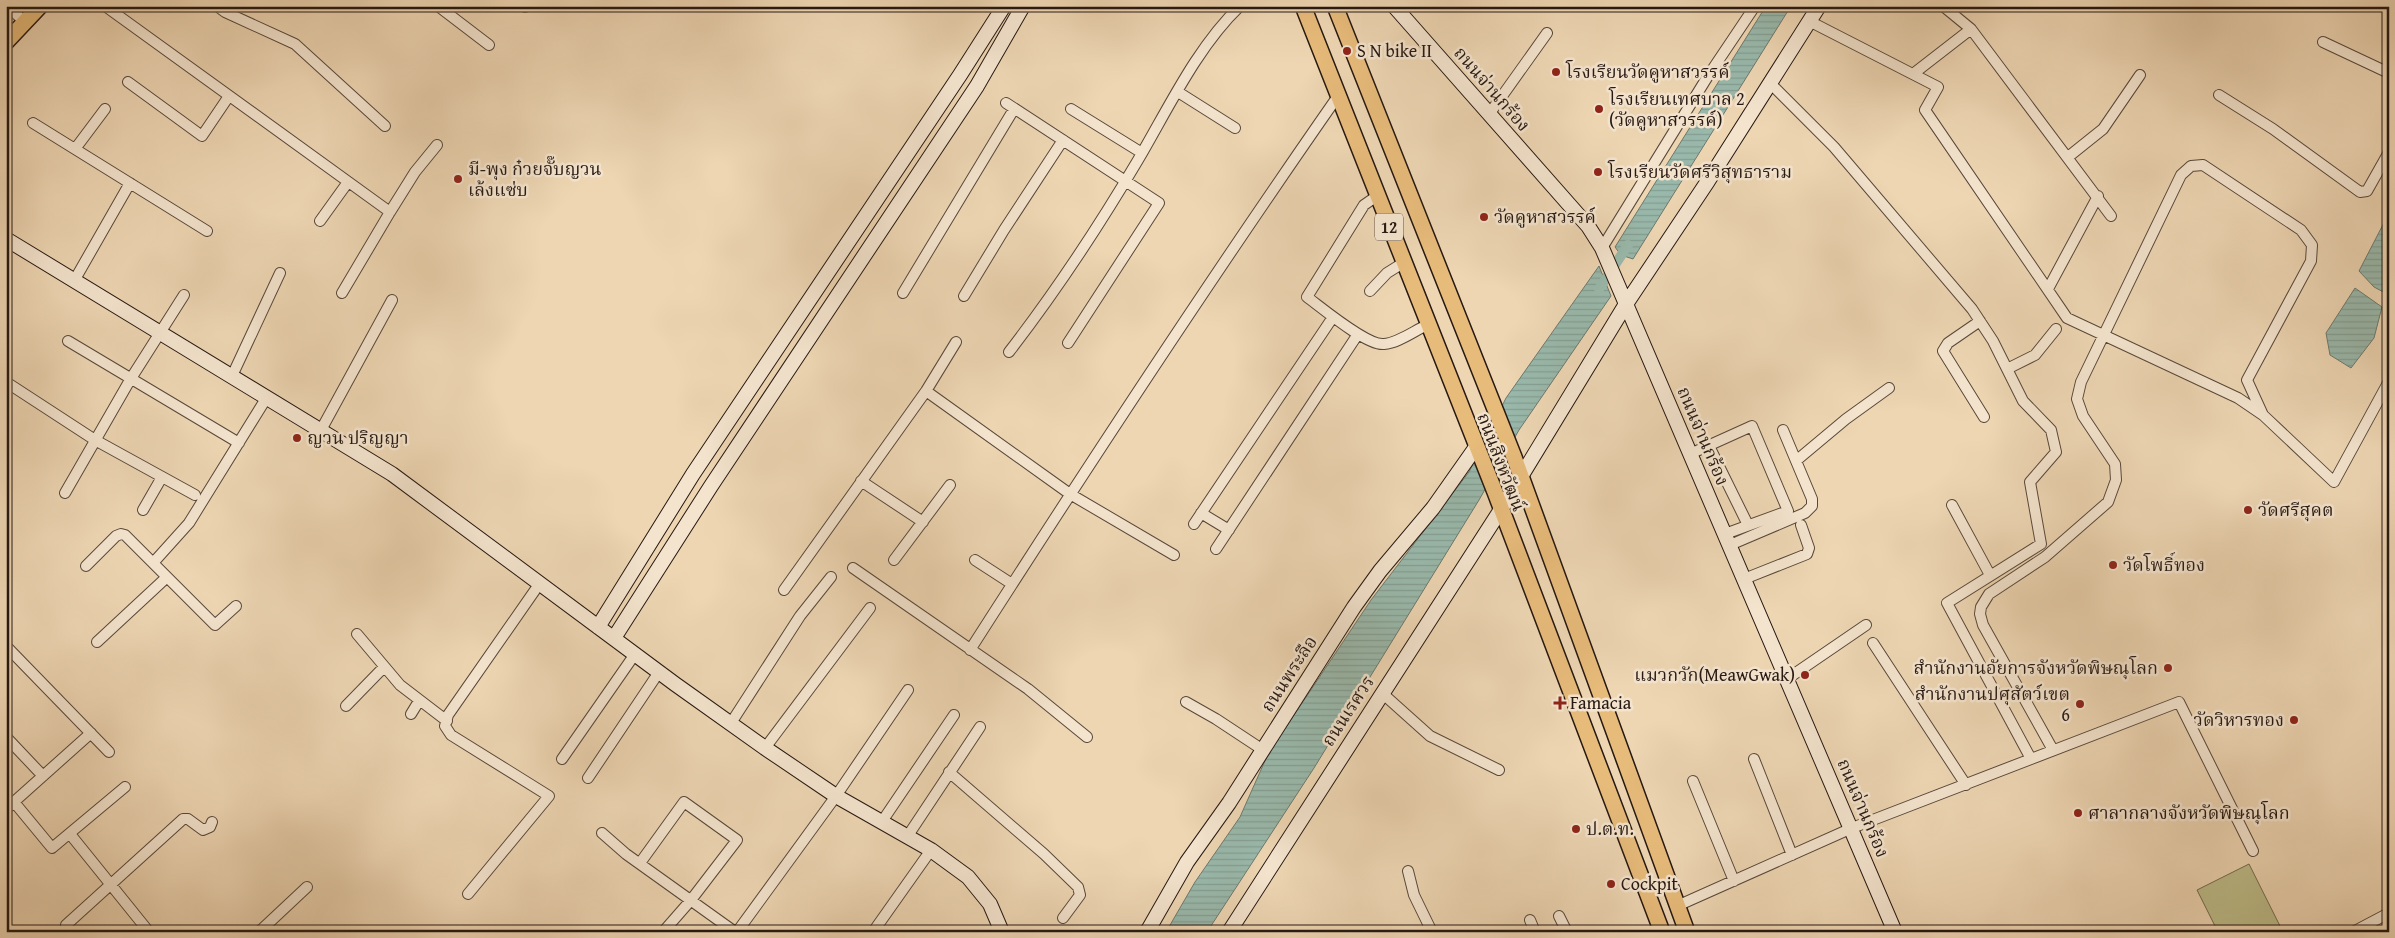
<svg xmlns="http://www.w3.org/2000/svg" width="2395" height="938" font-family="'Gentium Book Plus','Noto Serif Thai',serif">
	<style>
		.park { fill: #bdbd8a; stroke: #726a4e }
		.water { fill: url(#water-rules); stroke: #6b796e }
		.lines { fill: none; stroke-linecap: round; stroke-linejoin: round }
		.canal { stroke: #99b9ac; stroke-width: 10 }
		.street-casing { stroke: #58483a; stroke-width: 12 }
		.secondary-casing { stroke: #261812; stroke-width: 16 }
		.primary-casing { stroke: #261812; stroke-width: 18 }
		.street { stroke: #f4e4ce; stroke-width: 10 }
		.secondary { stroke: #f4e4ce; stroke-width: 14 }
		.primary { stroke: #e7bb7a; stroke-width: 15 }
		.poi-dot { fill: #8f2418; stroke: #f4e4ce; stroke-width: 2 }
		.labels { text-anchor: middle; stroke-width: 5; stroke-linejoin: round; paint-order: stroke }
		.shield { fill: #f4e4ce; stroke: #64554a; stroke-width: 1 }
		.shield-label { font-size: 16px; font-weight: bold; fill: #261812 }
		.poi-label { font-size: 18px; fill: #261812; stroke: #f4e4ce; text-anchor: start }
		.street-label { font-size: 18px; fill: #261812; stroke: #f4e4ce }
	</style>
	<defs>
		<pattern id="water-rules" width="6" height="5" patternUnits="userSpaceOnUse" patternTransform="scale(1.25)"><rect width="6" height="5" fill="#99b9ac"/><path d="M0 2.5h6" fill="none" stroke="#849e93"/></pattern>
	</defs>
	<rect width="100%" height="100%" fill="#eed6b3"/>
	<filter id="stains"><feTurbulence type="fractalNoise" baseFrequency=".004" numOctaves="4"/><feColorMatrix values="0 0 0 0 .2 0 0 0 0 .09 0 0 0 0 .02 0 0 0 .5 -.17"/></filter>
	<radialGradient id="worn" r=".72"><stop offset=".6" stop-color="#630" stop-opacity="0"/><stop offset="1" stop-color="#630" stop-opacity=".3"/></radialGradient>
	<path class="park" d="M2249 864 2283 932H2218L2197 890Z"/>
	<path class="water" d="M1766 6H1791L1633 259 1621 255 1615 247Z
		M2389 213V295L2374 287 2359 271Z
		M1599 266 1611 296 1519 430 1479 500 1314 768 1207 932H1166L1195 882 1240 817 1268 754 1371 600 1469 472 1506 398Z
		M2355 288 2382 307 2374 338 2351 368 2330 355 2326 333Z"/>
	<g class="lines">
		<path class="canal" d="M1599 289 1628 245"/>
		<defs>
			<path id="street" d="M7 6 25 22
				M105 6 390 212 342 293
				M217 6 225 12 295 44 385 126
				M438 6 489 45
				M524 6 525 7
				M1943 6 1971 29 2111 216
				M1811 22 1938 87 1925 110 2067 318 2238 398 2263 415 2334 482 2389 381
				M2323 42 2389 73
				M1913 74 1971 29
				M128 82 202 136 229 96
				M1770 83 1834 147 1972 309 1993 341 2023 401 2051 430 2056 452 2030 482 2041 544 1947 603 2031 759
				M1178 92 1235 128
				M2219 95 2273 129 2360 192 2367 191 2389 152
				M1006 103 1159 203 1068 343
				M1071 109 1142 153
				M1490 113 1547 33
				M33 123 207 231
				M75 149 105 109
				M2068 157 2103 129 2140 75
				M1377 196 1364 205 1307 297C1322 308 1367 346 1384 344 1398 343 1414 331 1427 325
				M390 212 415 172 437 145
				M320 221 348 182
				M1602 248 1708 76 1755 6
				M74 281 130 183
				M2048 289 2098 196
				M1370 291 1387 273 1403 263
				M903 293 1014 109
				M964 296 1004 230 1063 140
				M1980 321 1948 343 1943 351 1984 417
				M68 341 239 443
				M1009 352C1056 291 1099 226 1138 160 1168 109 1197 47 1240 6
				M2007 369 2035 355 2056 329
				M232 376 280 273
				M6 382 95 440 195 495
				M926 391 1070 494 1174 555
				M321 430 392 300
				M1709 446 1748 525
				M1690 454 1752 426 1788 511 1725 534
				M1797 460 1846 419 1889 388
				M861 481 923 522
				M65 493 130 380 184 295
				M1952 505 1990 575
				M143 510 162 477
				M1201 513 1229 530
				M1194 524 1333 317
				M1730 545 1805 513 1812 506V499L1783 430
				M1216 549 1358 334
				M894 560 950 485
				M975 560 1012 584
				M153 563 189 523 267 397
				M86 566 116 536 121 534 125 535 215 625 236 606
				M853 568 1028 689 1087 737
				M1744 579 1807 554 1809 548 1801 525
				M784 590 926 391 956 342
				M357 634 400 685 447 721
				M97 642 167 577
				M1873 643 1966 785
				M6 646 109 752
				M970 650C1089 464 1211 278 1338 96
				M1787 679 1866 625
				M1382 693 1430 736 1499 770
				M1186 702 1216 719 1263 750
				M346 706 384 667
				M411 714 419 701
				M731 723 800 616 831 577
				M6 737 43 776
				M765 748 870 608
				M2053 750 1983 625 1980 614 1981 607 1989 594 2045 557 2108 502 2116 480 2115 464 2083 416 2077 399 2081 382 2181 175 2191 166 2203 165 2301 230 2312 245 2311 261 2247 380 2263 415
				M562 759 635 654
				M1754 759 1792 855
				M949 772 1044 854 1078 887 1080 895 1063 918
				M588 778 659 672
				M1693 781 1734 881
				M14 802 52 848 125 787
				M6 809 91 733
				M881 823 954 715
				M602 833 626 854 735 932
				M70 834 149 932
				M907 837 980 727
				M640 863 684 802 737 840 691 900 663 932
				M1408 871 1414 895 1432 932
				M468 894 549 796 451 735 445 726 448 715 540 583
				M1677 906 1852 828 2179 702 2253 851
				M1559 916 1567 932
				M1530 920 1535 932
				M66 925 183 819H188L203 830 210 827 212 822
				M259 932 307 887
				M737 932 836 796 908 690
				M873 932 931 850
				M2353 932 2389 913"/>
			<path id="secondary" d="M1394 6 1588 226 1602 248 1895 932
				M6 239 392 474 675 684 765 748 836 796 931 850 968 877 990 904 1002 932
				M598 627 693 474 960 75 1004 6
				M614 638 711 486 977 86 1023 6
				M1147 932 1187 862 1229 803 1354 607 1380 571 1433 508 1476 447
				M1229 932 1500 511 1626 304 1708 181 1819 6"/>
			<path id="primary" d="M1303 6 1495 492 1662 932
				M1335 6 1514 457 1687 932
				M6 42 40 6"/>
		</defs>
		<use href="#street" class="street-casing"/>
		<use href="#secondary" class="secondary-casing"/>
		<use href="#primary" class="primary-casing"/>
		<use href="#street" class="street"/>
		<use href="#secondary" class="secondary"/>
		<use href="#primary" class="primary"/>
	</g>
	<g class="poi-dot">
		<circle cx="1347" cy="51" r="5"/>
		<circle cx="1556" cy="72" r="5"/>
		<circle cx="1599" cy="109" r="5"/>
		<circle cx="1598" cy="172" r="5"/>
		<circle cx="458" cy="179" r="5"/>
		<circle cx="1484" cy="217" r="5"/>
		<circle cx="297" cy="438" r="5"/>
		<circle cx="2248" cy="510" r="5"/>
		<circle cx="2113" cy="565" r="5"/>
		<circle cx="2168" cy="668" r="5"/>
		<circle cx="1805" cy="675" r="5"/>
		<path d="M1557.5 695.5h5v5h5v5h-5v5h-5v-5h-5v-5h5z"/>
		<circle cx="2080" cy="704" r="5"/>
		<circle cx="2294" cy="720" r="5"/>
		<circle cx="2078" cy="813" r="5"/>
		<circle cx="1576" cy="829" r="5"/>
		<circle cx="1611" cy="884" r="5"/>
	</g>
	<g class="labels">
		<rect class="shield" x="1375" y="213.5" width="28" height="27" rx="4"/>
		<g class="shield-label">
			<text x="1389" y="233">12</text>
		</g>
		<g class="poi-label">
			<text x="1357" y="57">S N bike II</text>
			<text x="1566" y="78">โรงเรียนวัดคูหาสวรรค์</text>
			<text x="1609" y="105">โรงเรียนเทศบาล 2<tspan x="1609" dy="21">(วัดคูหาสวรรค์)</tspan></text>
			<text x="468" y="175">มี-พุง ก๋วยจั๊บญวน<tspan x="468" dy="21">เล้งแซ่บ</tspan></text>
			<text x="1608" y="178">โรงเรียนวัดศรีวิสุทธาราม</text>
			<text x="1494" y="223">วัดคูหาสวรรค์</text>
			<text x="307" y="444">ญวน ปริญญา</text>
			<text x="2258" y="516">วัดศรีสุคต</text>
			<text x="2123" y="571">วัดโพธิ์ทอง</text>
			<text x="2158" y="674" text-anchor="end">สำนักงานอัยการจังหวัดพิษณุโลก</text>
			<text x="1795" y="681" text-anchor="end">แมวกวัก(MeawGwak)</text>
			<text x="2070" y="700" text-anchor="end">สำนักงานปศุสัตว์เขต<tspan x="2070" dy="21">6</tspan></text>
			<text x="1570" y="709">Famacia</text>
			<text x="2284" y="726" text-anchor="end">วัดวิหารทอง</text>
			<text x="2088" y="819">ศาลากลางจังหวัดพิษณุโลก</text>
			<text x="1586" y="835">ป.ต.ท.</text>
			<text x="1621" y="890">Cockpit</text>
		</g>
		<g class="street-label">
			<text transform="translate(1492 89) rotate(49)" y="6">ถนนจ่านกร้อง</text>
			<text transform="translate(1703 436) rotate(67)" y="6">ถนนจ่านกร้อง</text>
			<text transform="translate(1501 462) rotate(69)" y="6">ถนนสิงหวัฒน์</text>
			<text transform="translate(1289 674) rotate(-57)" y="6">ถนนพระลือ</text>
			<text transform="translate(1348 711) rotate(-57)" y="6">ถนนเรศวร</text>
			<text transform="translate(1863 808) rotate(67)" y="6">ถนนจ่านกร้อง</text>
		</g>
	</g>
	<rect width="2395" height="938" fill="none" stroke="#eed6b3" stroke-width="25"/>
	<rect x="8" y="8" width="2380" height="923" fill="none" stroke="#261812" stroke-width="2.5"/>
	<rect x="12" y="12" width="2370" height="913" fill="none" stroke="#261812"/>
	<rect width="100%" height="100%" filter="url(#stains)"/>
	<rect width="100%" height="100%" fill="url(#worn)"/>
</svg>
